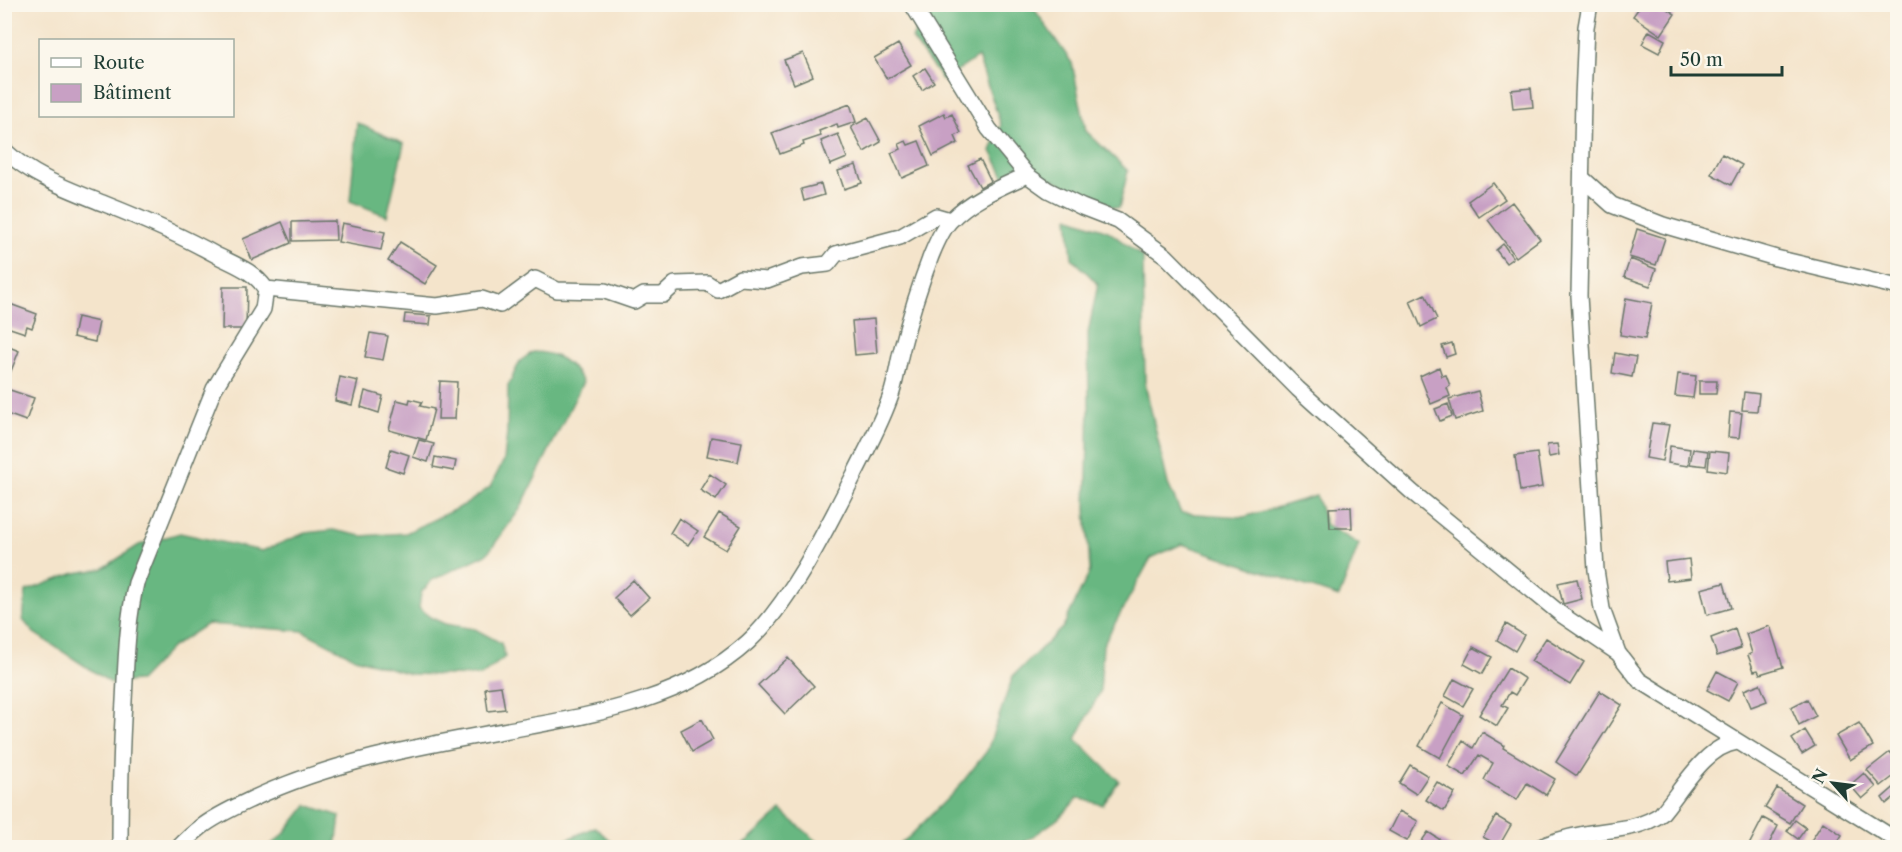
<svg xmlns="http://www.w3.org/2000/svg" width="1902" height="852" font-family="'Libre Caslon Text',serif">
	<style>
		.forest { fill: #67b781; stroke: #437a5a; stroke-width: 1.5 }
		.building { fill: #c8a0c4 }
		.lines { fill: none; stroke-linecap: round; stroke-linejoin: round }
		.minor-casing { stroke: #6a7769; stroke-width: 18 }
		.minor { stroke: #fff; stroke-width: 15 }
	</style>
	<rect width="100%" height="100%" fill="#fbf7ec"/>
	<filter id="ink" filterUnits="userSpaceOnUse"><feTurbulence type="fractalNoise" baseFrequency=".0167" numOctaves="2"/><feDisplacementMap in="SourceGraphic" scale="12" xChannelSelector="R" yChannelSelector="G"/><feConvolveMatrix kernelMatrix="1 2 1 2 8 2 1 2 1" color-interpolation-filters="sRGB"/></filter>
	<filter id="wash" filterUnits="userSpaceOnUse"><feTurbulence type="fractalNoise" baseFrequency=".008" numOctaves="4" result="noise"/><feDisplacementMap in="SourceGraphic" scale="24" xChannelSelector="R" yChannelSelector="G"/><feGaussianBlur stdDeviation="1.35" result="paint"/><feColorMatrix in="noise" values="0 0 0 0 0 0 0 0 0 0 0 0 0 0 0 0 0 1.4 0 .05"/><feComposite in="paint" operator="in"/></filter>
	<g filter="url(#wash)">
		<rect width="100%" height="100%" fill="#f4e4cb"/>
		<path class="forest" d="M929 5H1033L1035 10 1072 63 1086 131 1128 171 1119 208 1108 206 1039 173 1004 176 991 151 1001 125 978 57 943 81 912 39Z
			M357 123 404 144 387 216 350 201Z
			M1068 217 1108 231 1143 257 1145 384 1168 484 1181 513 1244 517 1316 496 1326 525 1359 544 1339 597 1182 544 1151 558 1103 645 1100 692 1076 739 1119 781 1103 805 1078 798 1059 818 1018 847 956 844 954 847 895 848 910 836 957 789 987 751 1013 676 1063 627 1090 571 1086 508 1089 407 1088 333 1098 284 1072 258Z
			M533 352C556 352 571 362 583 382L520 509 496 542 487 554 432 580 421 593 419 608 430 617 445 624 475 629 501 643 505 657 481 676 410 674 355 658 303 631 207 624 172 647 139 681 111 683 34 633 23 620 26 591 75 573 102 569 139 545 180 533 262 551 305 533 333 530 362 536 406 533 466 504 490 487 504 460 507 433 508 386 520 361Z
			M307 805 340 816 336 847H268L284 834Z
			M781 811 824 847H737L747 842Z
			M595 827 617 847H550Z"/>
		<g id="blocks">
			<path class="building" d="M1641 5H1661L1675 14 1661 35 1633 16Z
				M1649 31 1665 40 1659 53 1642 44Z
				M898 44 911 65 887 79 874 58Z
				M803 53 813 76 794 84 784 60Z
				M925 68 934 82 922 90 913 76Z
				M1531 88 1533 107 1513 109 1511 90Z
				M850 104 856 122 838 128 837 124 819 131 821 136 803 142 804 145 780 154 772 133Z
				M944 113 946 117 952 114 961 133 955 136 958 143 933 156 919 126Z
				M868 118 881 142 864 152 851 127Z
				M838 134 847 158 830 165 821 141Z
				M906 141 908 145 919 141 929 166 902 178 891 153 901 149 899 144Z
				M1722 154 1742 165 1731 185 1711 174Z
				M980 159 991 181 980 187 968 165Z
				M856 165 862 183 844 189 838 171Z
				M1493 183 1505 199 1479 217 1468 201Z
				M821 184 824 195 804 201 801 189Z
				M1512 202 1540 239 1516 257 1488 220Z
				M335 221 336 240 292 241V222Z
				M282 222 291 243 252 260 243 239Z
				M342 223 385 232 381 250 338 242Z
				M1637 229 1665 238 1656 265 1629 257Z
				M400 242 437 265 425 284 388 261Z
				M1503 244 1513 258 1506 263 1496 250Z
				M1630 259 1656 269 1650 286 1624 277Z
				M223 287H247L246 329H222Z
				M1425 294 1437 319 1421 327 1410 301Z
				M1626 298 1652 303 1645 339 1620 335Z
				M10 304 37 314 32 328 27 326 25 333 4 326Z
				M405 314 431 316 430 325 404 323Z
				M77 317 99 322 95 342 73 337Z
				M874 319 877 353 855 355 852 321Z
				M370 333 388 336 383 360 365 357Z
				M1452 343 1455 354 1446 357 1442 346Z
				M4 345 19 351 9 376 4 374Z
				M1615 353 1636 357 1632 377 1612 373Z
				M1439 367 1442 376 1446 375 1450 386 1447 388 1450 396 1431 404 1420 376Z
				M1678 374 1696 376 1693 398 1675 396Z
				M340 377 358 381 352 405 335 401Z
				M440 381 457 382 455 419H438Z
				M1699 381H1717L1716 394H1699Z
				M10 390 34 398 26 421 4 413V406Z
				M365 391 383 396 379 413 361 407Z
				M1478 391 1483 411 1455 420 1449 399Z
				M1744 392 1759 394 1757 411 1742 410Z
				M410 399 422 402 420 406 434 409 426 440 389 430 397 400 409 403Z
				M1448 404 1452 416 1440 421 1435 409Z
				M1730 412 1742 413 1739 438 1728 437Z
				M1652 423 1669 425 1662 461 1646 458Z
				M711 437 742 442 738 462 707 456Z
				M419 440 434 444 428 462 413 457Z
				M1557 444 1559 455 1549 457 1547 445Z
				M1670 446 1690 449 1688 466 1668 463Z
				M391 449 409 455 403 473 386 467Z
				M1693 449 1708 451 1706 466 1690 464Z
				M1710 451 1729 453 1727 472 1708 469Z
				M1537 453 1542 487 1520 491 1515 456Z
				M435 457 456 461 454 471 433 467Z
				M710 474 726 485 716 500 700 490Z
				M1351 507 1352 528H1330L1329 508Z
				M719 513 741 526 726 550 704 537Z
				M679 518 698 531 688 545 670 533Z
				M1689 559 1691 578 1667 581 1665 562Z
				M1577 579 1582 599 1563 604 1558 583Z
				M633 580 649 598 630 615 614 598Z
				M1724 583 1731 608 1707 615 1701 589Z
				M1506 624 1524 635 1515 651 1497 640Z
				M1770 626 1783 667 1760 674 1758 670 1754 671 1748 655 1752 653 1746 634Z
				M1735 629 1741 648 1717 656 1711 638Z
				M1546 638 1584 662 1570 685 1531 661Z
				M1473 647 1492 657 1482 674 1464 664Z
				M788 658 814 686 785 714 758 685Z
				M1508 668 1525 679 1515 695 1510 692 1502 705 1508 708 1497 726 1479 715Z
				M1717 671 1738 682 1728 701 1707 690Z
				M1454 679 1473 689 1463 706 1445 696Z
				M1760 684 1767 701 1751 707 1744 690Z
				M501 686 505 709 488 711 485 688Z
				M1600 691 1622 705 1577 776 1556 762Z
				M1807 699 1816 716 1799 725 1791 707Z
				M1442 703 1463 715 1440 758 1419 746Z
				M702 719 713 740 692 752 681 730Z
				M1859 723 1873 746 1850 760 1836 736Z
				M1805 730 1815 746 1802 754 1792 739Z
				M1482 732 1504 745 1503 748 1555 779 1546 795 1527 783 1517 800 1484 780 1493 763 1479 755 1465 776 1448 766 1463 741 1473 748Z
				M1890 752 1898 761V773L1881 786 1867 770Z
				M1410 765 1428 776 1416 794 1399 783Z
				M1864 773 1876 787 1862 799 1850 785Z
				M1437 782 1455 793 1444 811 1426 800Z
				M1898 784V794L1886 804 1882 798Z
				M1777 788 1802 804 1790 823 1765 808Z
				M1399 811 1418 821 1407 841 1389 831Z
				M1496 816 1511 825 1499 846 1483 837Z
				M1763 818 1778 826 1767 848H1754L1749 845Z
				M1795 820 1806 828 1798 839 1787 831Z
				M1823 822 1842 835 1834 848H1813L1809 844Z
				M1428 832 1453 848H1417Z"/>
		</g>
	</g>
	<g filter="url(#ink)">
		<use href="#blocks" fill-opacity="0" stroke="#6a7769" stroke-width="1.5"/>
		<g class="lines">
			<defs>
				<path id="minor" d="M912 4 989 129 1027 175 1048 190 1082 207 1118 221 1166 256 1298 389 1412 492 1562 615 1618 653
					M1590 4 1586 27 1583 98 1579 296 1596 570 1602 609 1618 653 1639 680 1898 841
					M4 150C33 177 68 189 105 204 143 219 182 236 218 256 238 266 253 271 266 289L263 309 214 389 136 583C127 621 126 662 124 701 121 750 120 799 120 848
					M1582 178 1612 205 1663 225 1776 258 1898 287
					M266 289 437 306 482 299 500 305 535 279 557 290 605 291 634 301 644 295H663L675 284 707 283 718 290 740 278 767 280 802 267 828 264 836 254 900 237 936 216 950 220
					M178 848C185 841 192 834 200 828 215 816 235 807 252 799 337 759 432 744 525 727 604 713 686 698 748 642 791 602 828 526 855 473 868 447 883 420 892 392 896 379 898 365 901 352 909 320 919 287 931 256 936 244 942 229 951 220 971 199 1001 187 1027 175
					M1538 848C1553 841 1568 837 1584 834 1610 829 1639 830 1661 814 1681 791 1705 746 1737 742"/>
			</defs>
			<use href="#minor" class="minor-casing"/>
			<use href="#minor" class="minor"/>
		</g>
	</g>
	<rect width="1902" height="852" fill="none" stroke="#fbf7ec" stroke-width="24"/>
	<rect x="39" y="39" width="195" height="78" fill="#fbf7ec" stroke="#a3ada2" stroke-width="1.5"/>
	<rect x="51" y="58" width="30" height="9" fill="#ffffff" stroke="#a3ada2" stroke-width="1.5"/>
	<text x="93" y="69" font-size="18" fill="#1f3d34">Route</text>
	<rect x="51" y="84" width="30" height="18" fill="#c8a0c4" stroke="#a3ada2" stroke-width="1.5"/>
	<text x="93" y="99" font-size="18" fill="#1f3d34">Bâtiment</text>
	<g transform="translate(1833 783) rotate(298)" stroke="#fbf7ec" stroke-width="4.5" paint-order="stroke">
	<path d="M0-4.5L10 22L0 15L-10 22Z" fill="#1f3d34"/>
	<text y="-9" font-size="16" font-weight="bold" text-anchor="middle" fill="#1f3d34">N</text>
	</g>
	<path d="M1671 66v9h111v-9" fill="none" stroke="#1f3d34" stroke-width="3"/>
	<text x="1680" y="66" font-size="18" fill="#1f3d34" stroke="#fbf7ec" stroke-width="4.5" paint-order="stroke">50 m</text>
</svg>
